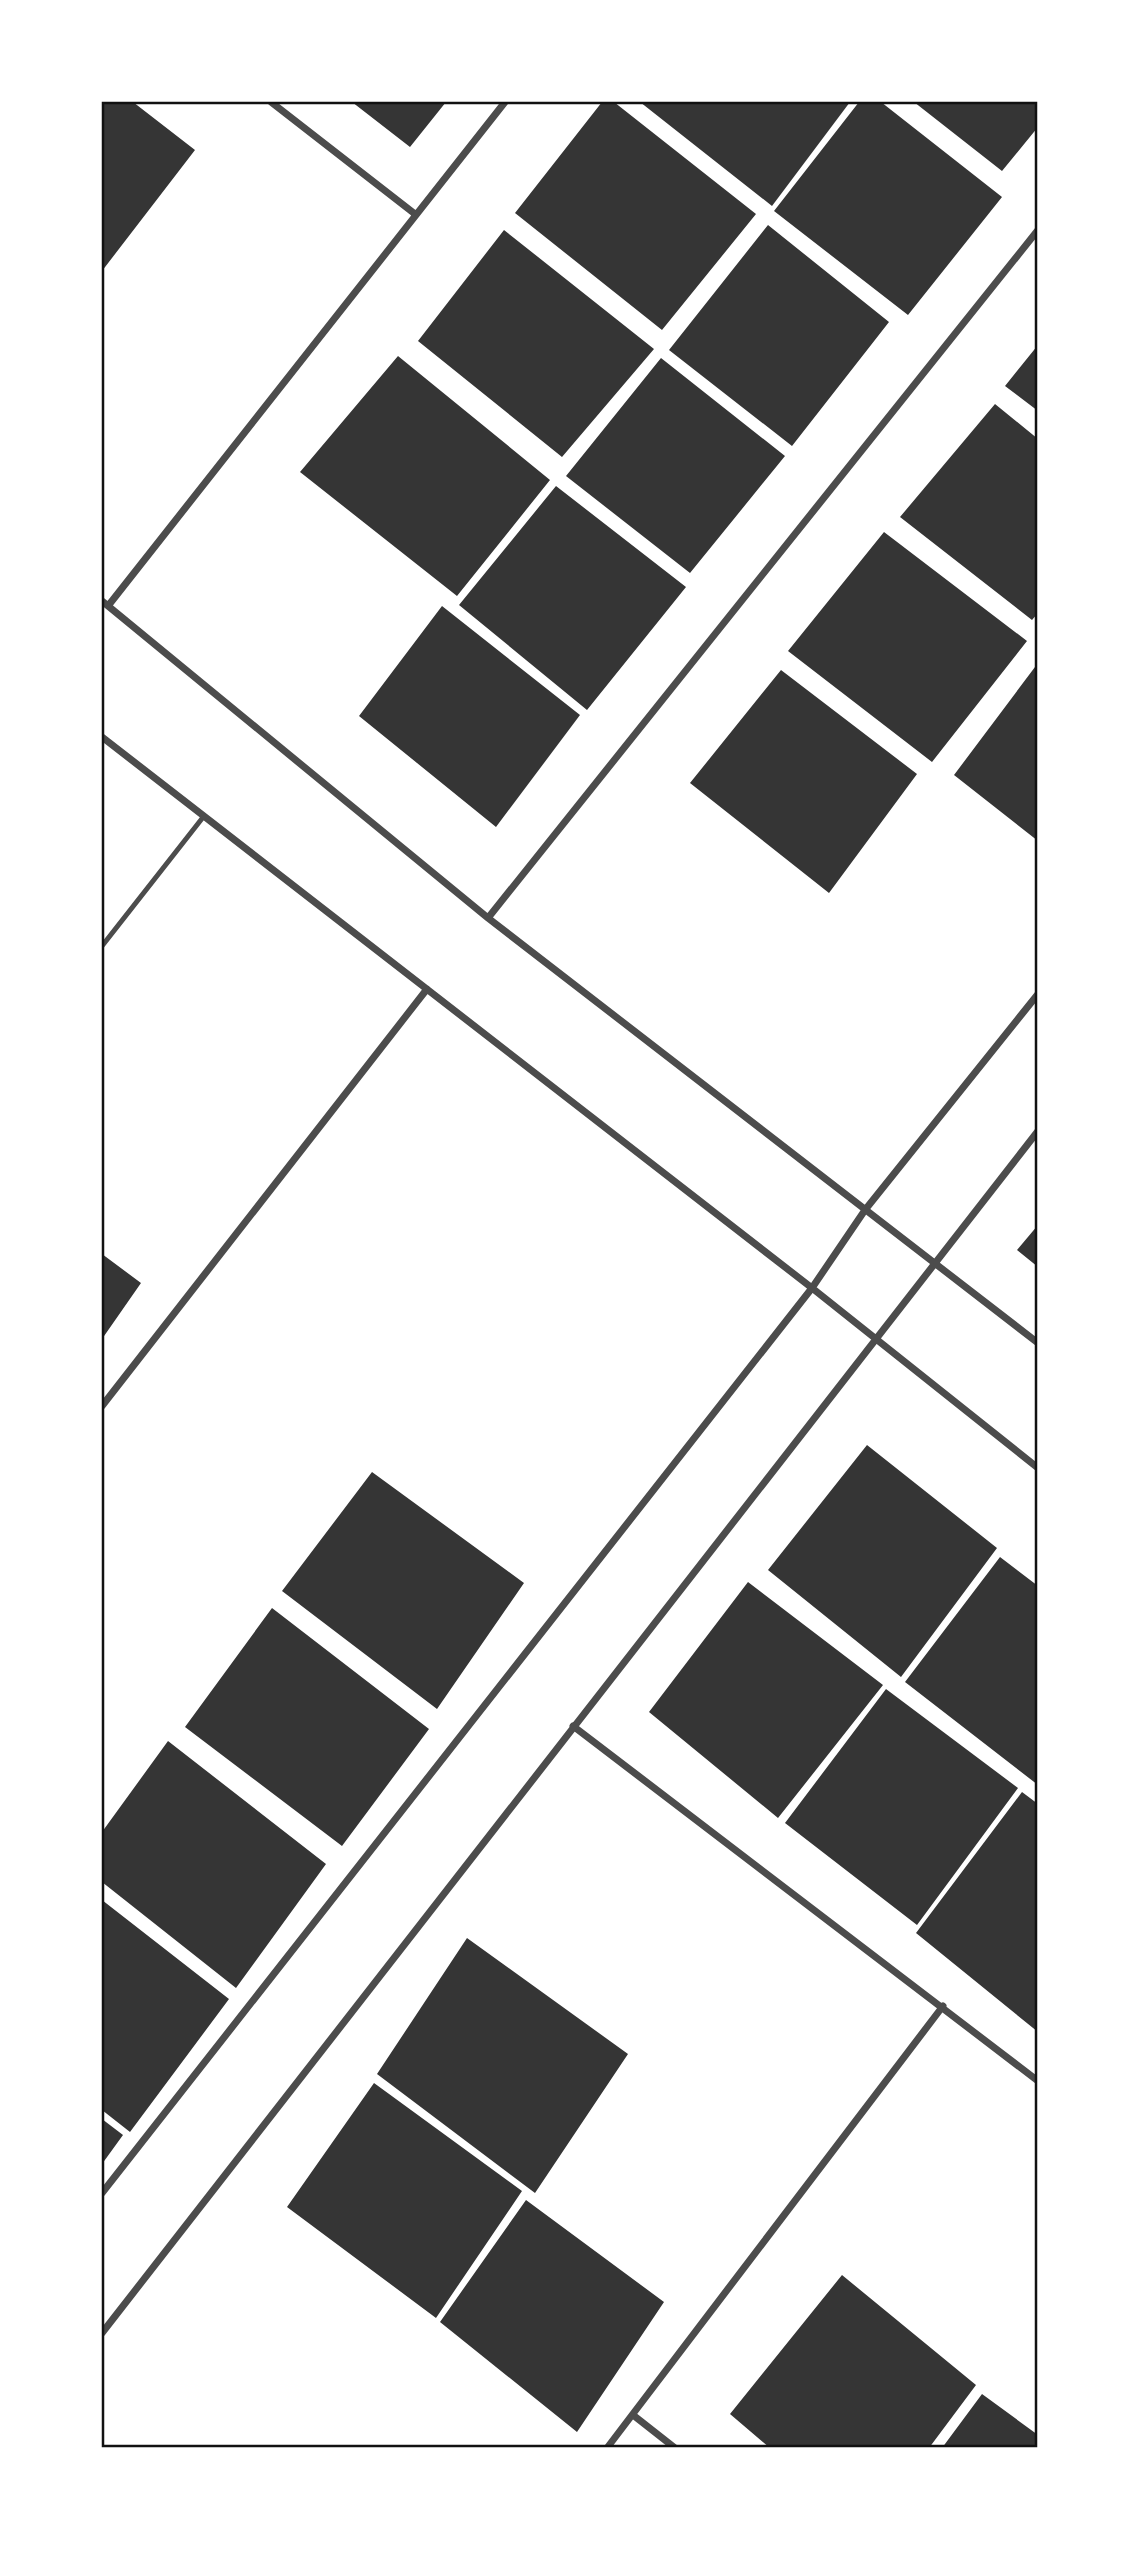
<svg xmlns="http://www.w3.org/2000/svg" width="1139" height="2549" font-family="'Space Grotesk',sans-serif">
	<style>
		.building { fill: #353535 }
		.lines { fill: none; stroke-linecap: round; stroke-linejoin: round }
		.service { stroke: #4c4c4c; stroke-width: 5 }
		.minor { stroke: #4c4c4c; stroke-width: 7 }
		.neatline { fill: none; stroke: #111; stroke-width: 2.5 }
	</style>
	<rect width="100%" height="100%" fill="#fff"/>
	<path class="building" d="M102 102H133L195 150 102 271Z
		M352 102H446L410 147Z
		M602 102H614L756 214 662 330 515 213Z
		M640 102H850L772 206Z
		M859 102H881L1002 197 908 315 774 211Z
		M914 102H1038V127L1002 171Z
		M768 225 889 322 792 446 669 350Z
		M504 230 654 349 562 457 418 341Z
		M1038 345V411L1005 386Z
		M398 356 550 480 457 596 300 472Z
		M661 358 785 456 690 573 566 476Z
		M995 404 1038 439V613L1032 620 900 517Z
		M556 486 686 587 587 710 459 605Z
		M884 532 1027 641 932 762 788 651Z
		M442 606 580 715 496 827 359 716Z
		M1038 663V841L954 775Z
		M781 670 917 774 829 893 690 783Z
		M1038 1225V1267L1017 1250Z
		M102 1254 141 1283 102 1339Z
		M867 1445 997 1548 901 1677 768 1570Z
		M372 1472 524 1583 437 1709 282 1591Z
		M1000 1557 1038 1586V1785L905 1682Z
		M748 1582 883 1685 778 1818 649 1712Z
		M272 1608 429 1729 342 1846 185 1727Z
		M886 1689 1018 1788 917 1925 785 1823Z
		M168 1741 326 1864 236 1988 102 1882V1832Z
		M1022 1792 1038 1804V2032L916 1933Z
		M102 1900 229 1999 130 2132 102 2110Z
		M467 1938 628 2054 535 2193 377 2074Z
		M374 2083 522 2191 436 2318 287 2207Z
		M102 2119 123 2135 102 2164Z
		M526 2200 664 2302 577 2432 440 2322Z
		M842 2275 976 2385 929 2448H770L730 2414Z
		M982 2394 1038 2435V2448H942Z"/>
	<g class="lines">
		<path class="service" d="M102 946 204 816"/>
		<path class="minor" d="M271 102 415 214
			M102 601 488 918 1038 1343
			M108 606 505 102
			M102 737 812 1288 1038 1468
			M488 918 1038 230
			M102 1406 427 989
			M573 1726 1038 2081
			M102 2193 812 1288 865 1210 1038 994
			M102 2333 1038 1131
			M633 2415 675 2448
			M607 2448 943 2006"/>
	</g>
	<rect width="1139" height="2549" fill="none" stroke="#ffffff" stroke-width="206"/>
	<rect x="103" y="103" width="933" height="2343" class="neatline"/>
</svg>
